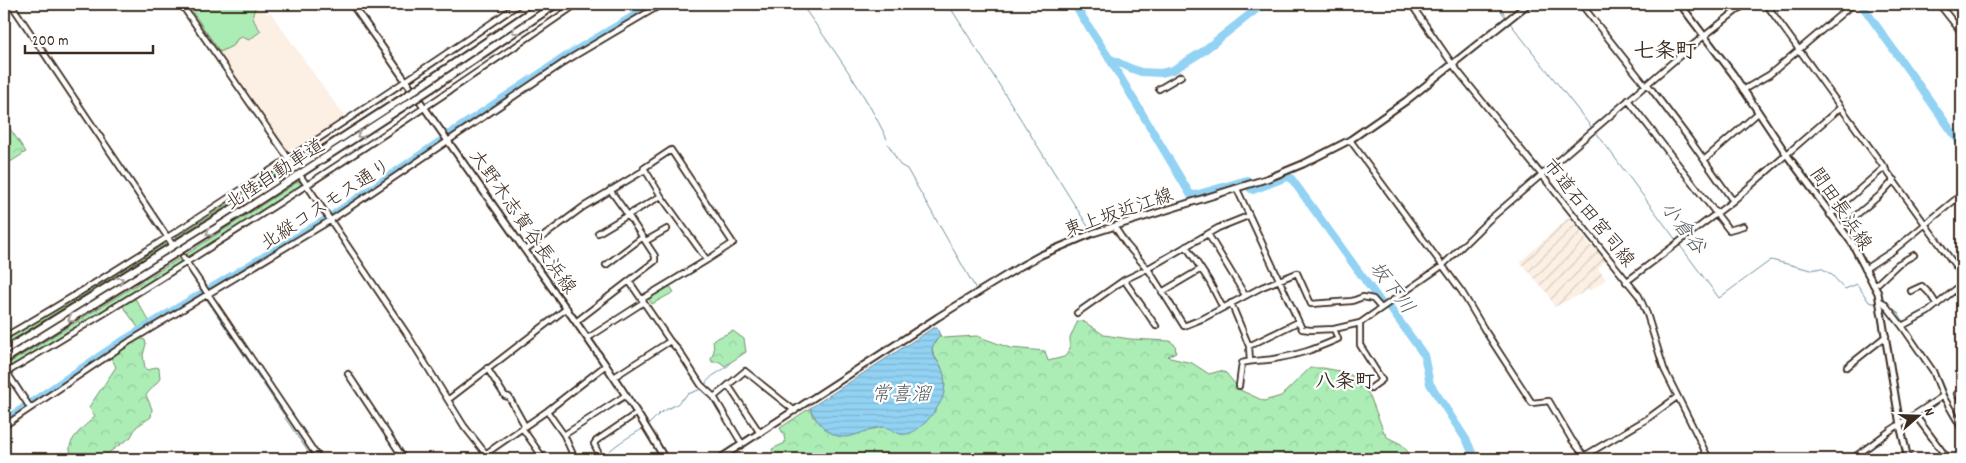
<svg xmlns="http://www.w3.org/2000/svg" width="1966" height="463" font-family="Dekko,'Klee One',sans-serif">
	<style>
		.built { fill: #fcefe3 }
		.industrial { fill: url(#industrial-furrows) }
		.green { fill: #acedb6; stroke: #748c6a }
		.forest { fill: url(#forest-crowns); stroke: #748c6a }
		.park { fill: url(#park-tufts); stroke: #748c6a }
		.water { fill: url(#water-rules); stroke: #6f8f9e }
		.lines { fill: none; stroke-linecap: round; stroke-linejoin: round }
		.stream { stroke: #6f8f9e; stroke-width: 1 }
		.river { stroke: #92d2f3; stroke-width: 8 }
		.minor-casing { stroke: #3b2a1e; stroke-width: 8 }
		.major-casing { stroke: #3b2a1e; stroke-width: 9 }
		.highway-casing { stroke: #3b2a1e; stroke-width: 10 }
		.minor { stroke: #fff; stroke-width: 4.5 }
		.major { stroke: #fff; stroke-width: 5 }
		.highway { stroke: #fff; stroke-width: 6 }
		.highway-bridge-casing { stroke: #3b2a1e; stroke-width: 10; stroke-linecap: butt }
		.highway-bridge { stroke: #fff; stroke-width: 6 }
		.oneway { stroke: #a79f9a }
		.labels { text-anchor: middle; stroke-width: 4.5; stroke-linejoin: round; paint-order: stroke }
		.street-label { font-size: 19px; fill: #3b2a1e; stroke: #fff }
		.water-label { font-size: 20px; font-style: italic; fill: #555c5e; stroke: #fff }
		.neighbourhood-label { font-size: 20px; font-weight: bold; fill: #3b2a1e; stroke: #fff }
		.quarter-label { font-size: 21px; font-weight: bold; fill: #3b2a1e; stroke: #fff }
	</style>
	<defs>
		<pattern id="industrial-furrows" width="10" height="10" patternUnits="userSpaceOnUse" patternTransform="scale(1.25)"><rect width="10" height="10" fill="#fcefe3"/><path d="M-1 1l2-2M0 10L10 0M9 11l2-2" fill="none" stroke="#d9cdc2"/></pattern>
		<pattern id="forest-crowns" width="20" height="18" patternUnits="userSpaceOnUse" patternTransform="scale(1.25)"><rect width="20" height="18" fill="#acedb6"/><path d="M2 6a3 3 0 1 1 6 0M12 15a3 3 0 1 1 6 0" fill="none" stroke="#95cb9c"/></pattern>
		<pattern id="park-tufts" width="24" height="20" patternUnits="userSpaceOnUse" patternTransform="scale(1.25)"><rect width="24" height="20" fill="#acedb6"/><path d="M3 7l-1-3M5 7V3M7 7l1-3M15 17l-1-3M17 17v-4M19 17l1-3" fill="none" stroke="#95cb9c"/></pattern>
		<pattern id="water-rules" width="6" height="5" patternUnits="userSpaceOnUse" patternTransform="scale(1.25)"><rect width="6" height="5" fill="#92d2f3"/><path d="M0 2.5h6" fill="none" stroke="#7fb4d0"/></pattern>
	</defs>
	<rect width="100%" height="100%" fill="#fff"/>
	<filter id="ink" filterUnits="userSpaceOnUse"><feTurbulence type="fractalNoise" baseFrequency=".02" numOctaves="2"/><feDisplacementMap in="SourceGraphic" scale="10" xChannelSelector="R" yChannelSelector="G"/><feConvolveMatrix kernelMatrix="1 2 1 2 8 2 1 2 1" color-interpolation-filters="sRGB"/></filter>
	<g filter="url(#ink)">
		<path class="built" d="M184 4H260L267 14 270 12 346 119 290 154H287Z"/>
		<path class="industrial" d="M1569 217 1592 247 1594 246 1606 261 1598 269 1606 279 1590 291 1588 289 1581 294 1554 307 1548 294 1520 262Z"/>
		<path class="green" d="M187 4H258C257 6 255 8 254 11 250 18 257 26 261 31L249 40 242 37 237 39 234 45 220 52Z"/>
		<path class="forest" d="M4 120 26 152 4 166Z
			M285 162 290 166 175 238 172 235Z
			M299 181 301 186 190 257 185 255Z
			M166 240 169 243 4 345V338Z
			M180 258V263L12 368 7 367 6 365Z
			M134 297 150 322 139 329 122 305Z
			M1078 321H1083L1104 335 1130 339 1170 341 1175 345 1176 352 1168 356 1170 358 1192 363 1209 374 1220 371 1226 373 1240 390 1264 401 1281 396 1310 368H1323L1345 372 1356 378 1370 396 1383 430 1387 437 1401 444 1414 459H775L772 449 785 443 784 435 780 428 810 408 813 417 874 429 884 426 901 434 926 422 942 398 945 384 941 366 933 354 932 347 940 335 943 338 977 336 1010 348 1045 351 1048 361 1064 357 1067 354 1070 348V337Z
			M733 331 744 339 746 352 725 366 720 362H712L711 359 714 351 713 340Z
			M138 338 145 340 146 344 143 355 145 369 149 370 156 367 159 368 160 379 146 395 152 409 151 417 136 427 131 437 111 451 103 459H91L86 453 77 458C56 447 87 425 95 416L89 407 116 367 111 357Z"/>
		<path class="park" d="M669 285 674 292 652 304 648 298Z"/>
		<path class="water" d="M933 328H937L940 335C937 339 933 344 932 349 932 356 937 360 940 365 946 375 946 389 942 399 936 412 917 437 901 434 895 433 889 427 883 427 871 427 854 438 843 437 828 436 815 420 810 408Z"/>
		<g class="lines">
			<path class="stream" d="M801 4C832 47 864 91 887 139
				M948 4 976 48
				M1495 4 1505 16
				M1498 4 1504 13
				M1510 23 1592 128
				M978 51 1089 228
				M1595 131 1719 298 1771 260 1811 270 1821 268 1831 274 1845 289 1857 284 1869 302 1877 304
				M888 144 900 165 907 169 976 289
				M205 297 284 415
				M1888 305 1898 312 1904 322
				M1907 328 1913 338
				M1932 366C1942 377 1945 394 1952 407
				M705 385C710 374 721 373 730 364
				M285 418 313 459
				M647 426 660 413 677 404 688 394 701 389
				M602 459C613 445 629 437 644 428"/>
			<path class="river" d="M1074 4 1109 58 1190 194 1195 195 1247 180
				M1861 4 1958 140 1962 143
				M1109 58 1130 68 1141 72 1161 73 1173 70 1202 52 1263 4
				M451 133 568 55 654 4
				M1251 189 1253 190 1287 177 1291 178 1383 305 1390 308 1424 355 1430 384 1467 441 1475 459
				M208 290 330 217 442 140
				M4 421 116 345 204 292"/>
			<defs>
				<path id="minor" d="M11 4 172 244
					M181 4 293 165
					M1411 4 1453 65 1639 296 1647 314 1664 369 1709 459
					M1581 4 1646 86H1649L1690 140 1733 201 1626 282
					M1766 4 1962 275
					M1939 4 1962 33
					M1159 89 1181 76
					M1743 90 1769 75 1853 4
					M1628 100 1729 230 1743 226
					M1350 140 1462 292 1484 329 1532 403 1549 401 1572 440 1587 459
					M1704 160 1758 113
					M302 178 407 334 464 426 490 459
					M1237 189 1302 329 1311 330 1334 329 1360 323 1442 266 1489 220 1689 48 1745 4
					M1733 201 1841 107
					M1830 215 1885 167
					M1114 226 1126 244 1150 272 1184 326 1204 318 1262 287 1297 273 1311 304 1352 301 1363 297 1373 299 1381 308
					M1841 228 1879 196 1894 180
					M598 233 628 215 610 190
					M1208 234 1245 295
					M646 241 667 229
					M1186 246 1209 281 1223 308
					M525 250 583 207 643 171 644 168 671 150 733 243 707 260 661 196 644 168
					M183 257 319 459
					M606 265 643 237
					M1865 269 1894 250 1962 194
					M1124 280 1156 326
					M629 281 670 341 679 351 701 385 714 397 742 444
					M1873 284 1878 283 1898 264 1914 255
					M1911 291 1922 286 1930 294 1937 305
					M1162 292 1201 269
					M642 299 707 260
					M1880 301 1884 303 1902 326 1933 371 1943 396 1962 429
					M1231 303 1249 346 1250 361
					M1077 313 1124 280 1147 269 1218 228 1248 216
					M577 321 655 261V256L628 215 661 196
					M1360 323V345L1382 380 1371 388
					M1902 326 1928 312 1962 284
					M4 337C85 291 164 240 242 189 335 128 428 67 519 4
					M588 338 644 302
					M1249 346 1298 322
					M1847 367 1886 336
					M4 368 29 406
					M487 368 505 396 509 397 525 426
					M4 374C199 258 390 133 577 4
					M348 374 404 459
					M614 377 670 341
					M728 385 760 433
					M1239 386 1242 363C1252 360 1263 361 1274 359 1299 355 1315 349 1338 339L1334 329
					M1962 391 1957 394 1962 402
					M714 397 745 371 795 411
					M449 399 567 308
					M547 411 564 435 575 459
					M1915 415 1948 459
					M4 426 130 341 331 220 569 59 662 4
					M522 428 544 459
					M564 435 626 395
					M1862 452 1867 459
					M478 459 547 411 606 365
					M598 459V452L594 444 596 441 637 413
					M1579 459 1647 419 1677 397
					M1852 459 1891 430 1943 396"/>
				<path id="major" d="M352 4C409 86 466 167 524 249 573 318 623 386 665 459
					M1680 4 1733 74 1787 155 1852 243 1878 293 1900 425 1908 459
					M719 459 938 317 1021 266 1041 255 1093 233 1269 178 1303 164 1350 140 1406 101 1528 4"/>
				<path id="highway" d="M428 81 542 4
					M432 88 556 4
					M4 351 224 214 397 102
					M4 360 229 220 401 108"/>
			</defs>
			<use href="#minor" class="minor-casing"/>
			<use href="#major" class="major-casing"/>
			<use href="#highway" class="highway-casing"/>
			<use href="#minor" class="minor"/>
			<use href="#major" class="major"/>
			<use href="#highway" class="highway"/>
			<defs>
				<path id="highway-bridge" d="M397 102 428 81
					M401 108 432 88"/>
			</defs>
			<use href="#highway-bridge" class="highway-bridge-casing"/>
			<use href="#highway-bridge" class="highway-bridge"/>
		</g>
		<defs><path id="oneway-chevron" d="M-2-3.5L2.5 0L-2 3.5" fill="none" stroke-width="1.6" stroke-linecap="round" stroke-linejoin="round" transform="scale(1.25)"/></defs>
		<g class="oneway">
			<use href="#oneway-chevron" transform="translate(515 31) rotate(146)"/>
			<use href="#oneway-chevron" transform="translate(360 135) rotate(147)"/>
			<use href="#oneway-chevron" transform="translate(209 233) rotate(148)"/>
			<use href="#oneway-chevron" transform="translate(120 280) rotate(-32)"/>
			<use href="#oneway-chevron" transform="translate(71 319) rotate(148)"/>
		</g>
	</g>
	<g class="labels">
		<g class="street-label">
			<text transform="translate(274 173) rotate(-33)" y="7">北陸自動車道</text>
			<text transform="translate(325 203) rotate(-33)" y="7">北縦コスモス通り</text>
			<text transform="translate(1842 208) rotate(56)" y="7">間田長浜線</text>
			<text transform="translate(1118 211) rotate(-19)" y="7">東上坂近江線</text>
			<text transform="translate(1590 212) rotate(51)" y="7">市道石田宮司線</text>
			<text transform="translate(524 221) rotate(55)" y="7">大野木志賀谷長浜線</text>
		</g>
		<g class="water-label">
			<text transform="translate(1684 227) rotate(53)" y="7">小倉谷</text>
			<text transform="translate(1393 287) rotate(53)" y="7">坂下川</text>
			<text x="901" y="400">常喜溜</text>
		</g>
		<g class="neighbourhood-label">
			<text x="1345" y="387">八条町</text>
		</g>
		<g class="quarter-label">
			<text x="1665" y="57">七条町</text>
		</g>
	</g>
	<rect width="1966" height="463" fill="none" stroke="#fff" stroke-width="20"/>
	<rect x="10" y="10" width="1946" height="443" fill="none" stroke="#3b2a1e" stroke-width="2" filter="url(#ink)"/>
	<g transform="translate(1918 416) rotate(70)" stroke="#ffffff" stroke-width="4" paint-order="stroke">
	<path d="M0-4L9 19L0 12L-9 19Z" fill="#3b2a1e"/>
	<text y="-8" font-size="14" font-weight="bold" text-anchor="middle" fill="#3b2a1e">N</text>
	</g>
	<path d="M25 45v8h128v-8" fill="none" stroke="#3b2a1e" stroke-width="2.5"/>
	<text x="32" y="45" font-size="15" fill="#3b2a1e" stroke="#ffffff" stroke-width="4" paint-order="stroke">200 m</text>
</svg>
